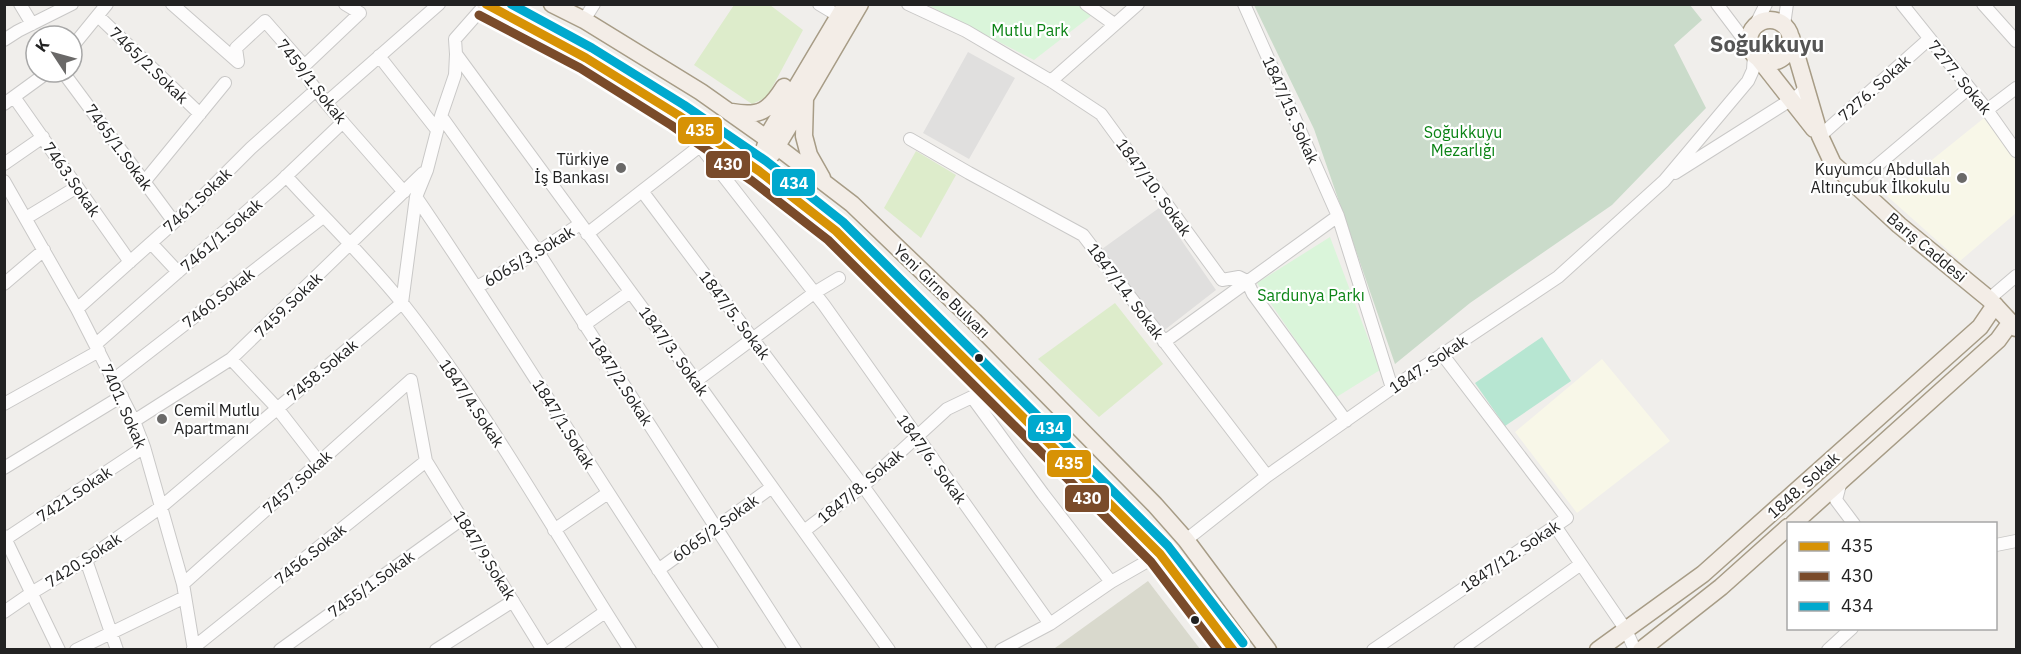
<svg xmlns="http://www.w3.org/2000/svg" width="2021" height="654" font-family="'IBM Plex Sans',sans-serif">
	<style>
		.education { fill: #f8f7e8 }
		.construction { fill: #d9d9cd }
		.grass { fill: #ddeccb }
		.cemetery { fill: #cadbca }
		.park { fill: #daf5da }
		.pitch { fill: #b7e6d2 }
		.parking { fill: #e0dfde }
		.lines { fill: none; stroke-linecap: round; stroke-linejoin: round }
		.minor-casing { stroke: #c9c8c7; stroke-width: 14 }
		.major-casing { stroke: #a79c86; stroke-width: 19 }
		.minor { stroke: #fdfcfc; stroke-width: 12 }
		.major { stroke: #f3ede7; stroke-width: 16 }
		.bus-1-casing { stroke: #fff; stroke-width: 14 }
		.bus-2-casing { stroke: #fff; stroke-width: 14 }
		.bus-3-casing { stroke: #fff; stroke-width: 14 }
		.bus-1 { stroke: #d79205; stroke-width: 9 }
		.bus-2 { stroke: #7a4b2a; stroke-width: 9 }
		.bus-3 { stroke: #00a9ce; stroke-width: 9 }
		.poi-dot { fill: #6a6968; stroke: #fff; stroke-width: 2 }
		.bus-dot { fill: #222; stroke: #fff; stroke-width: 2 }
		.labels { text-anchor: middle; stroke-width: 4.5; stroke-linejoin: round; paint-order: stroke }
		.park-label { font-size: 16px; fill: #0c8416; stroke: #fff }
		.street-label { font-size: 16px; fill: #222; stroke: #fff }
		.poi-label { font-size: 16px; fill: #222; stroke: #fff; text-anchor: end }
		.district-label { font-size: 22px; font-weight: bold; fill: #555; stroke: #fff }
		.line-badge { stroke: #fff; stroke-width: 2 }
		.badge-label { font-size: 16px; text-anchor: middle; font-weight: bold; fill: #fff }
	</style>
	<rect width="100%" height="100%" fill="#f0eeeb"/>
	<path class="education" d="M1984 118 2016 161V213L1960 261 1887 196Z
		M1602 359 1670 441 1577 513 1515 432Z"/>
	<path class="construction" d="M1148 581 1200 649 1055 648Z"/>
	<path class="grass" d="M734 5H770L803 30 767 97 752 104 694 65Z
		M916 151 956 175 921 238 884 208Z
		M1115 303 1163 364 1099 417 1038 359Z"/>
	<path class="cemetery" d="M1254 5H1690L1702 20 1674 45 1706 108 1612 205 1470 303 1395 364 1314 129Z"/>
	<path class="park" d="M1083 4 1096 12 1034 60 928 5Z
		M1330 237 1380 370 1335 398 1257 283Z"/>
	<path class="pitch" d="M1542 337 1571 381 1505 426 1475 383Z"/>
	<path class="parking" d="M968 52 1015 78 969 159 923 133Z
		M1159 208 1216 290 1162 332 1102 249Z"/>
	<g class="lines">
		<defs>
			<path id="minor" d="M20 4 32 24
				M172 4 238 62
				M819 4 839 16
				M908 4 966 31 1051 81 1101 114 1222 280 1239 277 1247 281 1253 294 1346 421
				M1086 4 1114 24
				M1244 4 1338 216 1392 388
				M1717 4 1751 49
				M1902 4 1987 110 2016 151
				M1983 4 2016 41
				M98 16 200 114
				M584 20 594 4
				M1784 25 1787 4
				M1753 30 1766 4
				M4 40 18 31 72 4
				M72 47 107 4
				M456 54 696 381 889 650
				M379 56 437 130
				M238 62 236 48 265 21 301 62 311 83 326 103 404 192
				M303 67 360 13 345 4
				M63 72 174 222
				M1051 81 1138 4
				M14 97 130 262
				M326 103 439 4
				M4 104 48 72
				M1987 110 2016 88
				M441 116 538 252 795 650
				M1820 136 1929 39
				M910 139 969 173 1083 235 1267 476
				M4 164 43 137
				M1675 173 1800 94 1806 87
				M286 176C325 219 367 259 403 304 488 412 555 534 630 650
				M4 181 77 309 134 421 144 447 183 584 194 650
				M144 182 225 83
				M1854 185 1969 88
				M416 197C518 346 610 501 712 650
				M26 218 77 187
				M587 234 642 191
				M151 243 178 272
				M4 284 44 250
				M477 287 538 252 580 224
				M1989 299 2016 276
				M77 309 198 201 251 148 316 90
				M584 325 630 292
				M1164 342 1338 216
				M96 344 279 183 343 122
				M231 359 277 408 319 462
				M113 380 323 217
				M411 380 426 461 543 650
				M696 381 814 293 839 278
				M4 404 99 351
				M134 421 231 359 423 173
				M4 468 122 396
				M1841 481 1836 500 1854 524
				M1555 526 1626 630 1635 650
				M554 530 608 493
				M804 531 863 486 947 409 972 397 1043 494 1111 582
				M4 536 59 650
				M4 540 144 447
				M1186 540 1267 476 1392 388 1558 277 1664 181 1748 81 1753 70 1754 55
				M1996 545 2016 541
				M86 560 117 650
				M658 570 772 487
				M183 584 411 380
				M4 612 33 592 86 560 161 507 402 303 416 197 427 170 441 116 455 75 456 54 455 39 485 5
				M193 648 426 461
				M76 650 185 597
				M280 650 462 519
				M436 650 513 601
				M551 650 605 612
				M981 650 863 486 642 191 700 146 824 305 1050 624
				M1001 650 1050 624 1111 582 1160 554
				M1373 650 1567 518 1442 354
				M1460 650 1581 564
				M1828 650 1852 628"/>
			<path id="major" d="M485 4 586 58 678 115 759 171 836 231 1160 554 1233 650
				M552 4 584 20 701 92 766 138 852 204 974 321 1155 505 1186 540 1268 650
				M1749 41a21 21 0 1 1 42 0a21 21 0 1 1-42 0Z
				M1791 37 1820 136 1833 164 1899 225 1989 299 2016 328
				M1759 59 1814 129
				M732 112C760 117 769 111 784 87
				M772 154 804 101
				M759 171 760 161 771 130 846 4
				M822 178 809 155 804 136 805 98 860 4
				M1793 524 1998 340 2011 322
				M1598 650 1703 574 1980 327 1995 305
				M1641 650 1721 587 1788 527"/>
		</defs>
		<use href="#minor" class="minor-casing"/>
		<use href="#major" class="major-casing"/>
		<use href="#minor" class="minor"/>
		<use href="#major" class="major"/>
		<defs>
			<path id="bus-1" d="M486 4 586 58 678 115 759 171 836 231 1160 554 1233 650"/>
			<path id="bus-2" d="M479 15 580 68 671 125 752 181 828 240 1151 562 1218 650"/>
			<path id="bus-3" d="M511 4 592 48 684 105 766 161 843 222 1168 546 1243 643"/>
		</defs>
		<use href="#bus-1" class="bus-1-casing"/>
		<use href="#bus-2" class="bus-2-casing"/>
		<use href="#bus-3" class="bus-3-casing"/>
		<use href="#bus-1" class="bus-1"/>
		<use href="#bus-2" class="bus-2"/>
		<use href="#bus-3" class="bus-3"/>
	</g>
	<g class="poi-dot">
		<circle cx="621" cy="168" r="6"/>
		<circle cx="1962" cy="178" r="6"/>
		<circle cx="162" cy="419" r="6"/>
	</g>
	<g class="bus-dot">
		<circle cx="979" cy="358" r="5"/>
		<circle cx="1195" cy="620" r="5"/>
	</g>
	<g class="labels">
		<g class="park-label">
			<text x="1030" y="36">Mutlu Park</text>
			<text x="1463" y="138">Soğukkuyu<tspan x="1463" dy="18">Mezarlığı</tspan></text>
			<text x="1311" y="301">Sardunya Parkı</text>
		</g>
		<g class="street-label">
			<text transform="translate(149 65) rotate(44)" y="6">7465/2.Sokak</text>
			<text transform="translate(1960 77) rotate(51)" y="6">7277. Sokak</text>
			<text transform="translate(312 81) rotate(52)" y="6">7459/1.Sokak</text>
			<text transform="translate(1874 88) rotate(-42)" y="6">7276. Sokak</text>
			<text transform="translate(1291 110) rotate(66)" y="6">1847/15. Sokak</text>
			<text transform="translate(119 147) rotate(54)" y="6">7465/1.Sokak</text>
			<text transform="translate(72 179) rotate(55)" y="6">7463.Sokak</text>
			<text transform="translate(1154 187) rotate(54)" y="6">1847/10. Sokak</text>
			<text transform="translate(197 200) rotate(-43)" y="6">7461.Sokak</text>
			<text transform="translate(221 235) rotate(-41)" y="6">7461/1.Sokak</text>
			<text transform="translate(1927 247) rotate(40)" y="6">Barış Caddesi</text>
			<text transform="translate(529 256) rotate(-31)" y="6">6065/3.Sokak</text>
			<text transform="translate(942 291) rotate(44)" y="6">Yeni Girne Bulvarı</text>
			<text transform="translate(1126 291) rotate(53)" y="6">1847/14. Sokak</text>
			<text transform="translate(218 298) rotate(-38)" y="6">7460.Sokak</text>
			<text transform="translate(288 305) rotate(-44)" y="6">7459.Sokak</text>
			<text transform="translate(735 315) rotate(53)" y="6">1847/5. Sokak</text>
			<text transform="translate(674 351) rotate(54)" y="6">1847/3. Sokak</text>
			<text transform="translate(1428 364) rotate(-34)" y="6">1847. Sokak</text>
			<text transform="translate(322 370) rotate(-40)" y="6">7458.Sokak</text>
			<text transform="translate(621 381) rotate(57)" y="6">1847/2.Sokak</text>
			<text transform="translate(472 403) rotate(56)" y="6">1847/4.Sokak</text>
			<text transform="translate(124 406) rotate(66)" y="6">7401. Sokak</text>
			<text transform="translate(564 424) rotate(58)" y="6">1847/1.Sokak</text>
			<text transform="translate(932 459) rotate(54)" y="6">1847/6. Sokak</text>
			<text transform="translate(297 482) rotate(-42)" y="6">7457.Sokak</text>
			<text transform="translate(1803 485) rotate(-42)" y="6">1848. Sokak</text>
			<text transform="translate(860 486) rotate(-40)" y="6">1847/8. Sokak</text>
			<text transform="translate(74 494) rotate(-34)" y="6">7421.Sokak</text>
			<text transform="translate(715 528) rotate(-36)" y="6">6065/2.Sokak</text>
			<text transform="translate(310 554) rotate(-39)" y="6">7456.Sokak</text>
			<text transform="translate(485 555) rotate(58)" y="6">1847/9.Sokak</text>
			<text transform="translate(1510 556) rotate(-34)" y="6">1847/12. Sokak</text>
			<text transform="translate(83 560) rotate(-33)" y="6">7420.Sokak</text>
			<text transform="translate(371 584) rotate(-36)" y="6">7455/1.Sokak</text>
		</g>
		<g class="poi-label">
			<text x="609" y="165">Türkiye<tspan x="609" dy="18">İş Bankası</tspan></text>
			<text x="1950" y="175">Kuyumcu Abdullah<tspan x="1950" dy="18">Altınçubuk İlkokulu</tspan></text>
			<text x="174" y="416" text-anchor="start">Cemil Mutlu<tspan x="174" dy="18">Apartmanı</tspan></text>
		</g>
		<g class="district-label">
			<text x="1767" y="52">Soğukkuyu</text>
		</g>
	</g>
	<g class="line-badge">
		<rect x="677" y="116" width="46" height="29" rx="6" fill="#d79205"/>
		<rect x="705" y="150" width="46" height="29" rx="6" fill="#7a4b2a"/>
		<rect x="771" y="168" width="45" height="29" rx="6" fill="#00a9ce"/>
		<rect x="1027" y="414" width="45" height="28" rx="6" fill="#00a9ce"/>
		<rect x="1046" y="449" width="46" height="29" rx="6" fill="#d79205"/>
		<rect x="1064" y="484" width="46" height="29" rx="6" fill="#7a4b2a"/>
	</g>
	<g class="badge-label">
		<text x="700" y="136">435</text>
		<text x="728" y="170">430</text>
		<text x="794" y="189">434</text>
		<text x="1050" y="434">434</text>
		<text x="1069" y="469">435</text>
		<text x="1087" y="504">430</text>
	</g>
	<rect width="2021" height="654" fill="none" stroke="#222222" stroke-width="12"/>
	<rect x="1787" y="522" width="210" height="108" fill="#ffffff" stroke="#a7a7a7" stroke-width="1.5"/>
	<rect x="1799" y="542" width="30" height="9" fill="#d79205" stroke="#a7a7a7" stroke-width="1.5"/>
	<text x="1841" y="552" font-size="18" fill="#222222">435</text>
	<rect x="1799" y="572" width="30" height="9" fill="#7a4b2a" stroke="#a7a7a7" stroke-width="1.5"/>
	<text x="1841" y="582" font-size="18" fill="#222222">430</text>
	<rect x="1799" y="602" width="30" height="9" fill="#00a9ce" stroke="#a7a7a7" stroke-width="1.5"/>
	<text x="1841" y="612" font-size="18" fill="#222222">434</text>
	<g transform="translate(54 54) rotate(306)"><circle r="28" fill="#ffffff" stroke="#a7a7a7" stroke-width="1.5"/>
	<path d="M0-4.5L10 22L0 15L-10 22Z" fill="#6a6968"/>
	<text y="-9" font-size="16" font-weight="bold" text-anchor="middle" fill="#222222">K</text>
	</g>
</svg>
